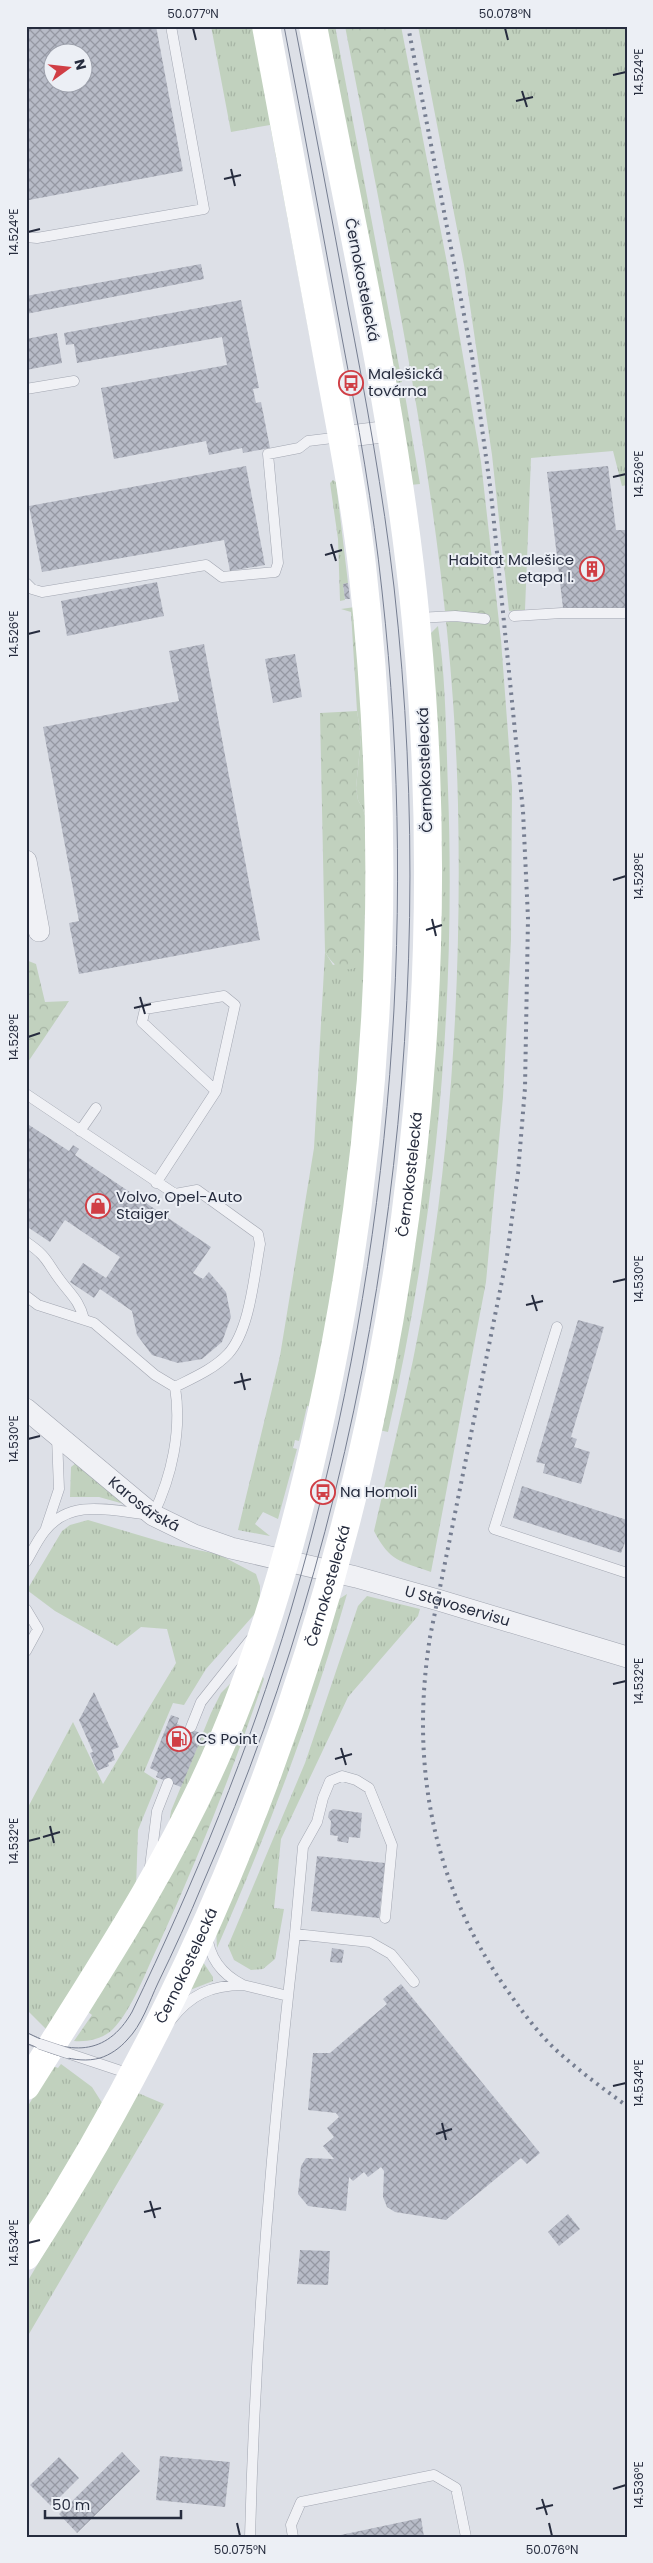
<svg xmlns="http://www.w3.org/2000/svg" width="653" height="2563" font-family="Poppins,sans-serif">
	<style>
		.grass { fill: url(#grass-tufts) }
		.forest { fill: url(#forest-crowns) }
		.building { fill: url(#building-cross-hatch); fill-rule: evenodd }
		.lines { fill: none; stroke-linecap: round; stroke-linejoin: round }
		.lane-casing { stroke: #a2a6b1; stroke-width: 11 }
		.street-casing { stroke: #a2a6b1; stroke-width: 22 }
		.lane { stroke: #f0f1f5; stroke-width: 10 }
		.street { stroke: #f0f1f5; stroke-width: 21 }
		.secondary { stroke: #fff; stroke-width: 28 }
		.tram { stroke: #767e91; stroke-width: 1 }
		.rail { stroke: #767e91; stroke-width: 4; stroke-dasharray: 2.5 5; stroke-linecap: butt }
		.lane-bridge-casing { stroke: #a2a6b1; stroke-width: 11; stroke-linecap: butt }
		.lane-bridge { stroke: #f0f1f5; stroke-width: 10 }
		.ticks { fill: none; stroke: #262c3e; stroke-width: 2 }
		.labels { text-anchor: middle; stroke-width: 4; stroke-linejoin: round; paint-order: stroke }
		.street-label { font-size: 15px; fill: #262c3e; stroke: #eceff5 }
		.poi-label { font-size: 15px; fill: #262c3e; stroke: #eceff5; text-anchor: start }
		.neatline { fill: none; stroke: #262c3e; stroke-width: 2 }
		.ticks-label { font-size: 12px; text-anchor: middle; fill: #262c3e }
	</style>
	<defs>
		<pattern id="grass-tufts" width="24" height="20" patternUnits="userSpaceOnUse" patternTransform="scale(1.25)"><rect width="24" height="20" fill="#c1d1be"/><path d="M3 7l-1-3M5 7V3M7 7l1-3M15 17l-1-3M17 17v-4M19 17l1-3" fill="none" stroke="#a6b4a4"/></pattern>
		<pattern id="forest-crowns" width="20" height="18" patternUnits="userSpaceOnUse" patternTransform="scale(1.25)"><rect width="20" height="18" fill="#c1d1be"/><path d="M2 6a3 3 0 1 1 6 0M12 15a3 3 0 1 1 6 0" fill="none" stroke="#a6b4a4"/></pattern>
		<pattern id="building-cross-hatch" width="8" height="8" patternUnits="userSpaceOnUse" patternTransform="scale(1.25)"><rect width="8" height="8" fill="#b7bbc7"/><path d="M0 0l8 8M0 8l8-8" fill="none" stroke="#9598a3"/></pattern>
	</defs>
	<rect width="100%" height="100%" fill="#dde0e7"/>
	<path class="grass" d="M211 26H254L319 386 270 125 231 132Z
		M325 26H335L402 382 393 384Z
		M418 26H627V485L622 486 613 451 531 458 525 610 509 611 492 455 464 265Z
		M405 395 420 484 410 485 396 397Z
		M333 480 336 482 348 583 343 584 345 600 340 601 338 539 330 483Z
		M355 607 369 828 363 809 358 800 356 788 361 737 357 711 351 612 341 609Z
		M438 626C446 679 446 736 448 789 456 1004 436 1222 388 1432L379 1430 394 1358 430 634Z
		M369 883V929L348 1199 312 1407 307 1406 299 1441 295 1440 293 1448 297 1449 278 1519 263 1512 255 1524 270 1536 238 1530 280 1356 314 1148 325 952 333 965 365 953 364 922Z
		M76 1463 124 1504 99 1497H70L71 1467Z
		M88 1520 172 1545 218 1554 256 1574 260 1586V1608L206 1669 184 1705 173 1703 144 1772 158 1781 138 1830 136 1888 47 2030 26 2009V1811L73 1722 103 1784 176 1663 167 1629 141 1627 117 1646 55 1611 27 1590 62 1531 70 1525Z
		M347 1594C312 1715 268 1832 217 1948L216 1928 336 1601Z
		M367 1596 420 1609 418 1616 348 1697 281 1839 274 1908 284 1909 275 1959 263 1969 251 1970 234 1960 228 1946 305 1763 358 1606Z
		M237 1677 168 1831 171 1811 211 1713 221 1693Z
		M203 1962 213 1977V1981L190 1990 189 1988Z
		M61 2064 92 2087 104 2106 26 2238V2109L53 2066 58 2068Z
		M138 2093 164 2104 26 2339V2284Z"/>
	<path class="forest" d="M345 26H401L448 268 481 462 501 640 512 787 511 940 503 1097 486 1282 431 1572C400 1561 390 1562 374 1531 387 1474 401 1417 413 1360 450 1179 462 990 458 805 452 542 394 283 345 26Z
		M357 711 361 737 356 788 358 800 363 809 369 828V883L364 922V963C347 975 335 969 325 952L320 713Z
		M26 960 36 964 45 1002 69 1001 28 1062Z
		M262 1675 264 1679C233 1770 198 1859 158 1946 146 1971 132 2010 113 2029 103 2039 88 2042 74 2041L92 2015 87 2011Z"/>
	<path class="building" d="M26 26H156L183 171 29 200 26 184ZM52 52H82V82H52Z
		M201 264 204 279 26 314V296Z
		M241 300 259 388 253 389 256 403 261 402 270 448 243 453 242 448 209 455 206 441 114 459 101 388 227 365 222 337 77 363 74 344 66 345 64 333Z
		M57 333 62 363 26 370V339Z
		M246 466 265 565 230 571 224 540 42 572 29 506Z
		M608 466 616 530H627V609L563 608 547 472Z
		M157 582 164 616 67 636 61 601Z
		M348 583 350 599H345L343 584Z
		M204 644 260 940 79 974 69 923 79 921 43 727 179 701 169 651Z
		M295 654 302 697 273 703 265 659Z
		M26 1123 69 1151 73 1145 79 1149 75 1155 211 1247 193 1273 203 1279 209 1272 226 1292 231 1317 222 1342 202 1359 178 1363 152 1355 137 1335 132 1311 100 1289 94 1298 70 1282 83 1263 106 1278 120 1257 65 1220 50 1242 26 1226Z
		M578 1320 604 1327 571 1437 577 1439 574 1447 590 1452 581 1484 543 1473 545 1464 536 1462Z
		M522 1486 627 1520V1537L621 1553 513 1518Z
		M94 1692 119 1747 112 1750 115 1760 108 1763 109 1766 97 1771 90 1753 93 1752 79 1720Z
		M171 1715 179 1718 177 1724 203 1734 181 1787 156 1777 158 1772 150 1768Z
		M333 1809 362 1813 360 1838 349 1837 348 1843 337 1841 338 1836 330 1835 331 1821 328 1817 329 1812Z
		M317 1856 385 1863 379 1918 311 1911Z
		M332 1948 344 1950 342 1963 330 1962Z
		M401 1984 540 2153 527 2164 521 2158 446 2220 395 2212 387 2207 383 2197 384 2171 381 2167 368 2177 364 2172 353 2181 349 2177 346 2211 308 2206 298 2194 301 2166 306 2158 334 2159 323 2146 334 2137 327 2128 339 2117 336 2113 308 2110 313 2053H330L387 2004 383 1999Z
		M568 2214 580 2229 559 2246 548 2232Z
		M300 2250 330 2251 328 2285 297 2284Z
		M122 2452 140 2471 77 2533 59 2514Z
		M160 2456 230 2462 225 2507 156 2500Z
		M59 2457 79 2478 51 2506 30 2485Z
		M421 2518 424 2537H336V2536Z"/>
	<g class="lines">
		<defs>
			<path id="lane" d="M26 237 37 238 204 209 171 26
				M26 389 74 381
				M26 583 32 589 42 592 206 565 222 577 275 572 278 563 268 454 299 448 308 441 341 437
				M514 616 562 613H627
				M417 618 455 616 485 619
				M26 1094 175 1194 197 1190 258 1234 260 1244C254 1276 250 1330 228 1354 214 1369 193 1378 175 1387
				M80 1131 96 1108
				M156 1183 216 1091 235 1005 224 996 145 1009 142 1022 216 1091
				M26 1242C47 1256 46 1261 60 1280 71 1295 79 1300 84 1319
				M26 1296 38 1305 94 1323 155 1375 175 1387C182 1430 172 1476 153 1515 115 1512 71 1496 44 1532 37 1541 32 1552 26 1562
				M557 1327 494 1529 627 1573
				M46 1528 59 1489 57 1437
				M26 1609 38 1629 26 1651
				M191 1727 201 1702 251 1639
				M150 1867 157 1811 168 1783
				M295 1934 303 1847 317 1822 323 1798 330 1781 342 1776 356 1780 369 1788 380 1815 392 1845 385 1918
				M243 1985 288 1996
				M171 2020C190 1995 211 1985 243 1985 221 1974 209 1958 207 1934
				M26 2038 40 2044
				M67 2053 130 2074
				M250 2537C255 2336 272 2134 295 1934L370 1942 391 1954 414 1982
				M293 2537 291 2525 301 2502 434 2475 456 2488 466 2537"/>
			<g id="street">
				<path d="M342 437 390 431"/>
				<path d="M26 861 39 931"/>
				<path id="s1" d="M26 1409 153 1515 194 1535 231 1548 356 1577 438 1600 627 1657"/>
			</g>
		</defs>
		<use href="#lane" class="lane-casing"/>
		<use href="#street" class="street-casing"/>
		<use href="#lane" class="lane"/>
		<use href="#street" class="street"/>
		<g class="secondary">
			<path d="M26 2086C97 1973 171 1863 223 1740 268 1634 298 1523 322 1411 382 1133 394 849 362 566 353 488 337 411 323 333 304 231 285 129 266 26"/>
			<path id="s2" d="M26 2256C337 1778 471 1189 416 622 397 422 351 224 313 26"/>
		</g>
		<path class="tram" d="M26 2032C69 2055 106 2057 132 2012 194 1883 249 1750 290 1613 388 1282 420 934 382 591 373 506 358 422 342 338 323 234 304 130 284 26
			M26 2043C48 2052 75 2065 100 2058 110 2055 120 2048 127 2040 142 2025 149 2002 158 1983 174 1950 189 1917 203 1883 379 1479 443 1025 394 587 383 493 366 399 348 306 331 213 313 119 295 26"/>
		<path class="rail" d="M408 26 472 356 491 493 523 811 528 918 525 1088 518 1173 507 1256 430 1637C410 1764 432 1884 507 1990 522 2011 537 2032 555 2049 578 2070 602 2088 627 2106"/>
		<defs>
			<path id="lane-bridge" d="M40 2044 67 2053"/>
		</defs>
		<use href="#lane-bridge" class="lane-bridge-casing"/>
		<use href="#lane-bridge" class="lane-bridge"/>
	</g>
	<path class="ticks" d="M193 28 196 40M505 28 508 40M613 75 626 72M522 91 527 107M516 101 533 97M231 169 235 186M224 179 241 175M28 232 40 229M613 477 626 474M331 544 336 561M325 555 342 550M28 634 40 631M613 880 626 876M432 919 436 936M426 930 442 925M140 997 145 1014M134 1008 151 1004M28 1037 40 1033M613 1282 626 1279M532 1295 537 1311M526 1305 543 1301M241 1373 245 1390M234 1383 251 1379M28 1439 40 1436M613 1684 626 1681M341 1748 346 1765M335 1759 352 1754M50 1826 54 1843M43 1837 60 1832M28 1841 40 1838M613 2086 626 2083M442 2123 446 2140M436 2134 452 2129M150 2201 155 2218M144 2212 161 2208M28 2243 40 2240M613 2489 626 2485M542 2499 547 2515M536 2509 553 2505M237 2523 240 2536M549 2523 552 2536"/>
	<defs>
		<symbol id="bus-ring" viewBox="-11 -11 22 22"><circle r="9.5" fill="#eceff5" stroke="#d03e45" stroke-width="1.5"/><path d="M-5-6H5V4H4V6H2V4H-2V6H-4V4H-5ZM-3.5-4V0h7V-4ZM-3.5 1.2v1.5H-2V1.2ZM2 1.2v1.5H3.5V1.2Z" fill="#d03e45"/></symbol>
		<symbol id="building-ring" viewBox="-11 -11 22 22"><circle r="9.5" fill="#eceff5" stroke="#d03e45" stroke-width="1.5"/><path d="M-4-6H4V6H1V3H-1V6H-4ZM-2.5-4.3h1.7v1.8h-1.7ZM.8-4.3h1.7v1.8H.8ZM-2.5-1h1.7V.8h-1.7ZM.8-1h1.7V.8H.8Z" fill="#d03e45"/></symbol>
		<symbol id="shop-ring" viewBox="-11 -11 22 22"><circle r="9.5" fill="#eceff5" stroke="#d03e45" stroke-width="1.5"/><path d="M-5-2.5h2.3a2.7 3.5 0 0 1 5.4 0H5L5.5 6h-11ZM-1.5-2.5h3a1.5 2.3 0 0 0-3 0Z" fill="#d03e45"/></symbol>
		<symbol id="fuel-ring" viewBox="-11 -11 22 22"><circle r="9.5" fill="#eceff5" stroke="#d03e45" stroke-width="1.5"/><path d="M-5.5-6h7V0h2V4h1.3V-2.5L3-4.5l.8-.8L6-3V5H2.5V1h-1V6h-7ZM-4.2-4.7v3.2H.2V-4.7Z" fill="#d03e45"/></symbol>
	</defs>
	<g fill-rule="evenodd">
		<use href="#bus-ring" x="337" y="369" width="28" height="28"/>
		<use href="#building-ring" x="578" y="555" width="28" height="28"/>
		<use href="#shop-ring" x="84" y="1192" width="28" height="28"/>
		<use href="#bus-ring" x="309" y="1478" width="28" height="28"/>
		<use href="#fuel-ring" x="165" y="1725" width="28" height="28"/>
	</g>
	<g class="labels">
		<g class="street-label">
			<text transform="translate(362 280) rotate(79)" y="5">Černokostelecká</text>
			<text transform="translate(425 770) rotate(-92)" y="5">Černokostelecká</text>
			<text dy="5" stroke="none"><textPath href="#s2" startOffset="1158">Černokostelecká</textPath></text>
			<text dy="5" stroke="none"><textPath href="#s1" startOffset="152">Karosářská</textPath></text>
			<text dy="5" stroke="none"><textPath href="#s2" startOffset="738">Černokostelecká</textPath></text>
			<text dy="5" stroke="none"><textPath href="#s1" startOffset="484">U Stavoservisu</textPath></text>
			<text dy="5" stroke="none"><textPath href="#s2" startOffset="332">Černokostelecká</textPath></text>
		</g>
		<g class="poi-label">
			<text x="368" y="379">Malešická<tspan x="368" dy="17">továrna</tspan></text>
			<text x="574" y="565" text-anchor="end">Habitat Malešice<tspan x="574" dy="17">etapa I.</tspan></text>
			<text x="116" y="1202">Volvo, Opel-Auto<tspan x="116" dy="17">Staiger</tspan></text>
			<text x="340" y="1497">Na Homoli</text>
			<text x="196" y="1744">CS Point</text>
		</g>
	</g>
	<rect width="653" height="2563" fill="none" stroke="#eceff5" stroke-width="55"/>
	<g transform="translate(68 68) rotate(75)"><circle r="24" fill="#eceff5" stroke="#9da1ac"/>
	<path d="M0-4L9 19L0 12L-9 19Z" fill="#d03e45"/>
	<text y="-8" font-size="14" font-weight="bold" text-anchor="middle" fill="#262c3e">N</text>
	</g>
	<path d="M45 2510v8h136v-8" fill="none" stroke="#262c3e" stroke-width="2.5"/>
	<text x="52" y="2510" font-size="15" fill="#262c3e" stroke="#eceff5" stroke-width="4" paint-order="stroke">50 m</text>
	<rect x="28" y="28" width="598" height="2508" class="neatline"/>
	<g class="ticks-label">
		<text x="193" y="18">50.077°N</text>
		<text x="505" y="18">50.078°N</text>
		<text transform="translate(639 72) rotate(-90)" y="4">14.524°E</text>
		<text transform="translate(14 232) rotate(-90)" y="4">14.524°E</text>
		<text transform="translate(639 474) rotate(-90)" y="4">14.526°E</text>
		<text transform="translate(14 634) rotate(-90)" y="4">14.526°E</text>
		<text transform="translate(639 876) rotate(-90)" y="4">14.528°E</text>
		<text transform="translate(14 1037) rotate(-90)" y="4">14.528°E</text>
		<text transform="translate(639 1279) rotate(-90)" y="4">14.530°E</text>
		<text transform="translate(14 1439) rotate(-90)" y="4">14.530°E</text>
		<text transform="translate(639 1681) rotate(-90)" y="4">14.532°E</text>
		<text transform="translate(14 1841) rotate(-90)" y="4">14.532°E</text>
		<text transform="translate(639 2083) rotate(-90)" y="4">14.534°E</text>
		<text transform="translate(14 2243) rotate(-90)" y="4">14.534°E</text>
		<text transform="translate(639 2485) rotate(-90)" y="4">14.536°E</text>
		<text x="240" y="2554">50.075°N</text>
		<text x="552" y="2554">50.076°N</text>
	</g>
</svg>
